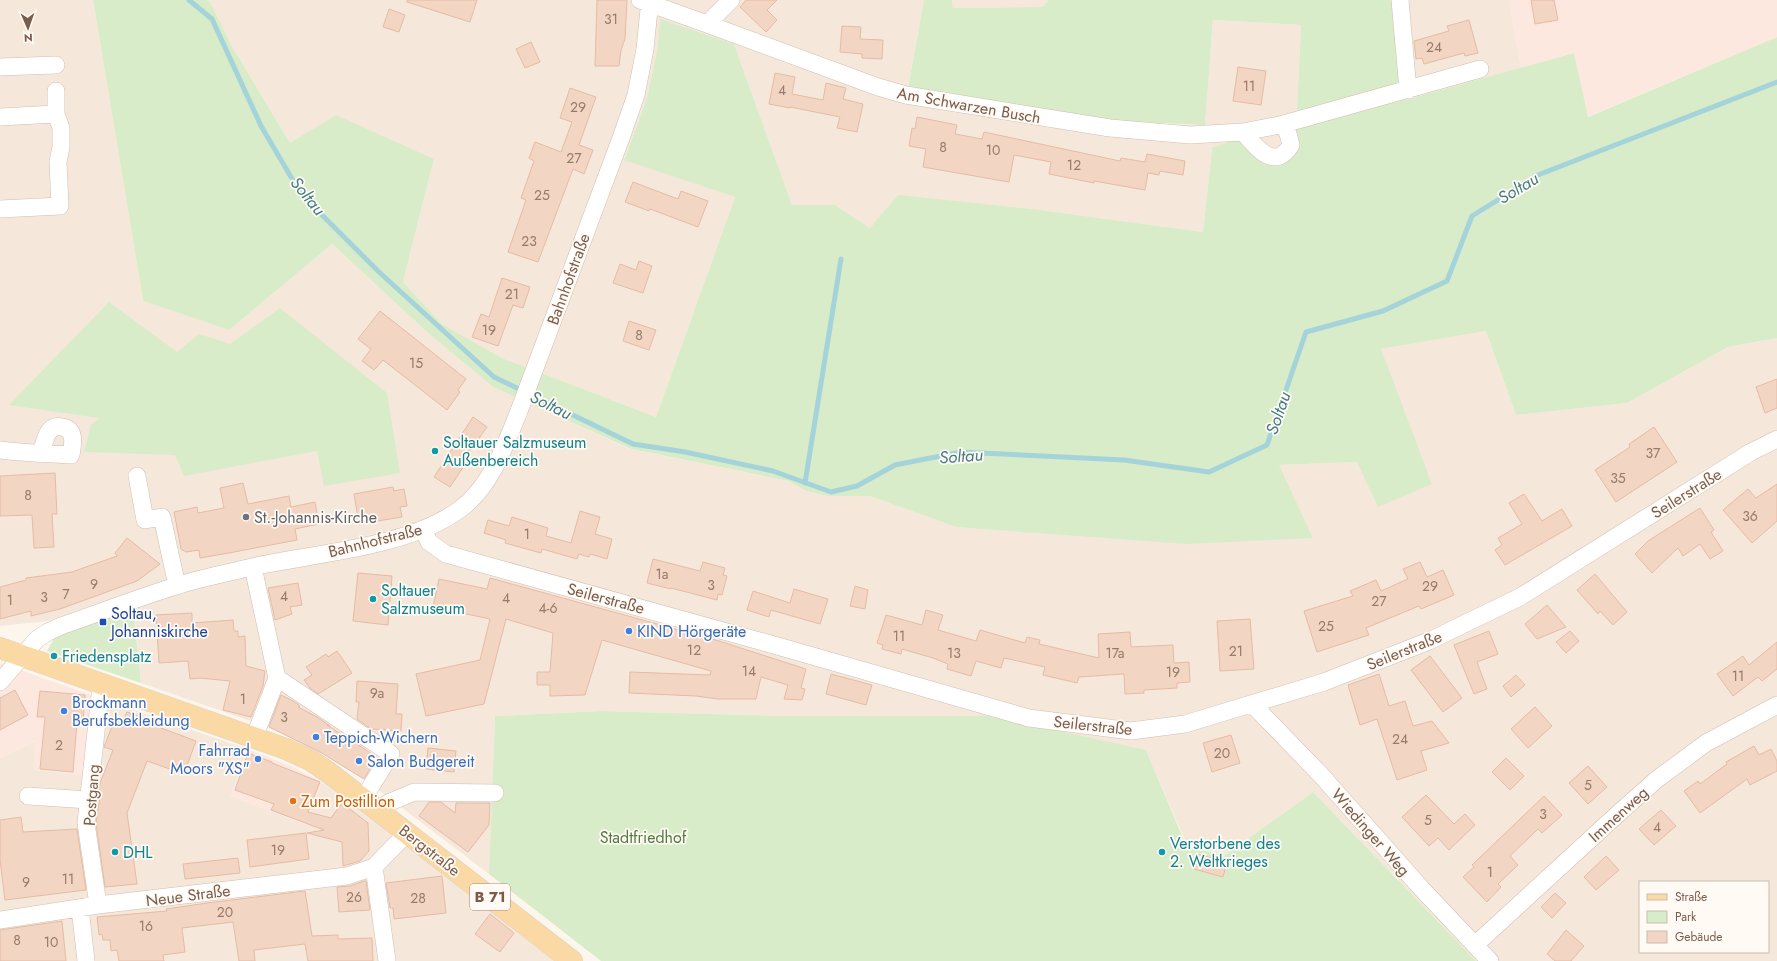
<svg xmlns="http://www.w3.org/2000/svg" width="1777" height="961" font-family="Jost,sans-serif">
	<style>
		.residential { fill: #f5e8da; fill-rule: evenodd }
		.commercial { fill: #fde8e0 }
		.green { fill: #d8ecc9 }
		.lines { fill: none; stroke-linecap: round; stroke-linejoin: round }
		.stream { stroke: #a5d3da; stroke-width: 5 }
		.building { fill: #f3d5c3; stroke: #e6bba3 }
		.minor-casing { stroke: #d1beb0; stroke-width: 18 }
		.major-casing { stroke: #dad1cd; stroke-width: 22 }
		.minor { stroke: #fff; stroke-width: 17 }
		.major { stroke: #fbd9a5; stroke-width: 21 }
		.culture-dot { fill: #0f9aa8; stroke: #fffaf3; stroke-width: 1.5 }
		.worship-dot { fill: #6b7280; stroke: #fffaf3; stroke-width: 1.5 }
		.transit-dot { fill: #1a4fb4; stroke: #fffaf3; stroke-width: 1.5 }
		.shop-dot { fill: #3f7fe0; stroke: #fffaf3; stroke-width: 1.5 }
		.food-dot { fill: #e8710a; stroke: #fffaf3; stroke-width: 1.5 }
		.labels { text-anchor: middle; stroke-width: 3.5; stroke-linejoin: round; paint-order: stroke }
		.number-label { font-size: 14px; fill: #987a6a }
		.shield { fill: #fffaf3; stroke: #a28b7f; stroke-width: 1 }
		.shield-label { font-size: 15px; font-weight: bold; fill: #7a5c4d }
		.street-label { font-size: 16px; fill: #7a5c4d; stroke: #fffaf3 }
		.culture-label { font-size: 16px; fill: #0d838f; stroke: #fffaf3; text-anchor: start }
		.worship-label { font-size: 16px; fill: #5b616d; stroke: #fffaf3; text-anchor: start }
		.transit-label { font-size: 16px; fill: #164399; stroke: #fffaf3; text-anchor: start }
		.shop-label { font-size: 16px; fill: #366cbe; stroke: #fffaf3; text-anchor: start }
		.food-label { font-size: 16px; fill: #c56008; stroke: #fffaf3; text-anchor: start }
		.park-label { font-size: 16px; fill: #537a41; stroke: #fffaf3 }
		.water-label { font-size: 17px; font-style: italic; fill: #437c86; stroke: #fffaf3 }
	</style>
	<rect width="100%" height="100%" fill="#fdf6ec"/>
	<path class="residential" d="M0 0H93L143 301 229 330 332 244 428 333 493 387 630 449 788 481 806 491 827 496H870L956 527 1313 538 1278 465 1357 462 1432 484 1380 349 1486 331 1516 415 1627 403 1728 347 1777 338V961H1476L1313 792 1224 856 1187 845 1146 750 779 716 601 711 495 716 489 874 368 782 386 754 256 723 141 683 132 592 48 621 0 626ZM1640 882H1768V952H1640Z
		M207 0H924L908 87 1147 124 1205 125 1213 20 1301 25 1296 130 1288 157 1212 148 1203 232 1033 209 992 205 870 228 835 205H792L734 44 660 20 657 51 647 98 624 159 735 197 656 417 502 358 442 324 403 282 434 159 290 143 233 48 210 2Z
		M952 0H1049L1042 7 953 8Z
		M1404 0H1509L1521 68 1412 98Z
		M94 696 247 749 231 796 304 824 322 782 554 961H0V758L36 741Z"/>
	<path class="commercial" d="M1509 0H1777V37L1587 117 1574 53 1521 68Z
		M0 663 94 696 86 776 34 770 35 741 0 758Z
		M247 749 291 766 322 782 305 825 231 796Z"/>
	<path class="green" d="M93 0H207L210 2 233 48 290 143 336 115 434 159 403 282 442 324 502 358 656 417 735 197 624 160 647 98 657 51 660 19 734 44 792 205H835L870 228 898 195 1033 209 1203 232 1212 148 1236 139 1259 156 1274 162 1296 130 1301 25 1213 20 1205 125 1108 121 908 88 924 0H952L953 8 1042 7 1049 0H1404L1412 98 1574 53 1588 117 1777 37V338L1728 347 1627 403 1516 415 1486 331 1381 349 1432 484 1378 507 1357 462 1279 465 1313 538 1187 544 956 527 870 496H827L806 491 788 481 631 449 493 387 428 333 332 244 229 330 143 301Z
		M109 302 177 352 199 334 230 344 280 308 387 393 400 473 324 486 317 451 184 476 175 455 84 452 91 425 99 418 9 405Z
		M133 606 141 683 47 651 55 637Z
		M601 711 779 716H991L1146 750 1186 845 1224 856 1313 792 1476 961H601L489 874 495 716Z"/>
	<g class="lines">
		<path class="stream" d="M189 0 212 19 261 126 301 194 379 272 494 377 633 444 685 452 773 471 831 492 857 486 895 465 961 452 1124 460 1209 472 1267 445 1306 332 1383 311 1447 281 1472 216 1538 175 1777 82
			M805 483 841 259"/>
	</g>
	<path class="building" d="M407 0H477L470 22 407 2Z
		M597 0H627L625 39 621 50 619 66H595Z
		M746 0H777L767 10 777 20 766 32 740 7Z
		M1531 0H1554L1558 20 1535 24Z
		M389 9 405 15 399 32 383 27Z
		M1469 20 1478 53 1465 56 1464 53 1424 64 1422 58 1416 59 1414 41 1449 31 1447 26Z
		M842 26 861 27 860 39 883 40 882 59 862 58V54L840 52Z
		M531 42 540 62 525 68 516 49Z
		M1238 67 1266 71 1261 105 1233 101Z
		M775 73 795 77 792 94 823 100 826 83 846 88 843 99 863 104 857 132 837 128 840 117 790 107V108L769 104Z
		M570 88 596 97 579 145 593 150 584 174 573 169 538 262 508 252 526 200 521 198 534 161 529 158 535 142 561 152 572 122 560 118Z
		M917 117 957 125 955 134 982 139 984 132 1120 161 1121 158 1145 162 1147 154 1185 161 1183 175 1160 171 1159 175 1148 173 1145 190 1094 181V183L1049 174 1051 162 1014 155 1009 182 923 167 926 149 909 146 912 128 915 129Z
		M633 182 678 199 681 191 708 201 698 227 650 209 649 211 625 202Z
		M639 261 652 266 643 293 613 283 620 264 636 270Z
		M502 278 530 287 523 308 513 305 498 346 472 337 481 314 489 317Z
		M380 311 466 379 458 390 460 392 447 410 383 360 374 370 362 361 371 349 358 339Z
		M629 321 656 330 649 350 623 341Z
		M1777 379V408L1765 413 1756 387Z
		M473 417 487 427 465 458 468 460 450 487 434 477Z
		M1654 427 1677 462 1616 502 1595 470 1630 447 1629 444Z
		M55 473 57 514H52L54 547 34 548 32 515 0 516V476Z
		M243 483 248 504 289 496 291 507 315 502 319 524 295 529 297 540 229 553 200 558 199 550 186 552 181 549 174 512 197 507 198 513 224 508 220 488Z
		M1777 484V521L1752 543 1723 510 1748 489 1756 498Z
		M393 487 394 491 404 489 407 506 400 507 402 517 359 524 354 494Z
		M1524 494 1542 521 1562 509 1572 526 1505 565 1495 550 1502 545 1498 538 1522 524 1509 503Z
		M1700 508 1714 530 1711 532 1723 551 1710 559 1700 544 1683 556 1678 548 1652 573 1635 554 1648 541Z
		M580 511 600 517 595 534 612 539 607 559 590 554 589 557 579 554 577 559 542 549 541 553 505 543 506 540 484 533 488 520 509 526 512 517 548 528 546 536 571 543Z
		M127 538 160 564 137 581 60 609 31 616V611L0 619V587L26 580V578L72 572 117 556 115 553Z
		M653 559 700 571 703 562 725 568 723 575 727 576 722 595 718 594 717 600 671 588V589L647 583Z
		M1420 562 1427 577 1443 570 1454 595 1421 609 1419 606 1366 628 1369 635 1317 652 1304 611 1353 596 1350 591 1376 580 1381 591 1408 579 1403 569Z
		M358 573 392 576 388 625 353 621Z
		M1595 574 1627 612 1613 625 1600 611 1598 614 1577 590Z
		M490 578 719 641 806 669 801 688 805 689 802 700 784 699 788 685 761 677 756 699H718L696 696 629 693 630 672 710 675 711 671 602 640 585 695 550 696V685H537V672H550L553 633 506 619 484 704 426 716 416 674 480 660 490 619 433 607 439 579 487 589Z
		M298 583 302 605 290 607 292 614 275 620 268 588Z
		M855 586 868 590 865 609 850 606Z
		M794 589 828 599 820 624 771 610 769 617 747 610 753 591 790 603Z
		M1547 605 1566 627 1537 639 1525 624Z
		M926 610 943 615 938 630 976 641 980 630 1025 643 1027 637 1040 640 1039 644 1099 658 1098 634 1130 632 1131 647 1173 645 1174 663 1189 662 1190 682 1177 683V688L1144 690V693L1125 694 1124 674 1079 677 1077 683 1043 675 1045 667 1004 658 1001 668 976 661 971 676 947 669 948 664 933 658 902 649 901 654 882 649 883 645 877 643 886 615 922 625Z
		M192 613V623L233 620 234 631H238V637L245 636 246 666 265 671 263 686 251 717 223 710 230 681 200 678 190 679 188 661 159 663 156 615Z
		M1250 619 1254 669 1220 671 1217 621Z
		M1489 631 1498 654 1477 662 1487 689 1474 694 1454 645Z
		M1570 631 1579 641 1566 653 1556 642Z
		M1777 642V669L1762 681 1758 677 1733 696 1717 674 1743 656 1749 665Z
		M337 651 352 673 318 694 310 688 304 680 312 675 306 667 326 654 328 657Z
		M1430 656 1462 698 1443 712 1411 670Z
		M831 674 872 685 866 705 826 694Z
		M1379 674 1389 706 1405 701 1413 726 1432 721 1449 743 1421 751 1427 770 1397 780 1377 719 1360 725 1348 685Z
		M1516 675 1525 685 1511 697 1503 686Z
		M357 681 398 684 396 714H402L401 731 371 729 357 719 359 702H356Z
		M15 690 28 715 0 730V698Z
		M40 691 85 695 83 722H77L73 772 40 769 45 717H37Z
		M281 695 293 701 300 706 298 707 317 717 330 726 327 725 377 757 364 779 320 752 269 727Z
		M1535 707 1552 726 1528 748 1511 729Z
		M127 712 162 725 161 728 196 741 184 774 147 761 127 813 137 884 105 887 96 823 100 797H99L100 783 113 750 104 747 116 716 124 719Z
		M1231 735 1240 763 1212 772 1203 743Z
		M1754 746 1759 755 1771 749 1777 761V771L1750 785 1747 779 1700 813 1684 791 1698 781 1700 784 1727 764 1726 762Z
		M428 748 456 751 454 772 426 769Z
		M248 753 272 762V763L320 782 308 812 331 818 342 803 368 823 369 851 360 861 343 866 342 842 307 833 324 830 271 810 274 804 235 790Z
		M1506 758 1524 776 1510 790 1492 772Z
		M1588 766 1607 787 1588 804 1569 783Z
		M1426 795 1454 824 1465 814 1475 825 1449 850 1438 838 1429 846 1402 817Z
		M1544 796 1562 815 1542 833 1538 829 1510 856 1518 865 1498 884 1501 887 1487 902 1463 877 1474 867 1472 865Z
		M429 802H441L455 813 456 803H490L489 825 468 852 419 816Z
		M1661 810 1676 826 1654 845 1639 829Z
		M21 817 23 832 77 829 86 890 5 900 0 860V820Z
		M306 833 309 859 250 867 247 840Z
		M1197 854 1227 862 1223 877 1194 869Z
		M1606 856 1619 870 1596 890 1584 877Z
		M238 858 240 873 185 879 183 864Z
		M442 876 446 913 394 919 393 908H390L386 883Z
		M364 881H366L370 910 339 912 337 887 350 886Z
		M305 891 312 936 338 935V939L372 938 373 961H308L305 944 254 950 255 961H239L233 922 182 928 185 952 163 955 164 961H119L117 950 111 951 110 940H103L102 934 99 935 97 917 167 911 166 909 207 903Z
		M1555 893 1566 903 1552 918 1541 907Z
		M490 914 514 933 500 952 475 934Z
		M62 921 66 961H0V930Z
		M1566 930 1584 946 1571 961H1555L1547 954Z"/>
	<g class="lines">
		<defs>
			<path id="minor" d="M640 0 707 24 731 0
				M1400 0 1408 90
				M707 24 878 87 906 95 1110 128 1190 135 1243 132C1256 147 1274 172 1291 145L1287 130 1280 125 1243 132
				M0 67 56 65
				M56 91V114
				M0 117 56 114 61 128V147L58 162 60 206 0 209
				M1280 125 1480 69
				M0 450C24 453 48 454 71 455 73 444 76 429 62 427 57 426 53 427 50 430 45 436 43 446 41 454
				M137 476 145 520 162 517 177 586
				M423 529 429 542 446 554 774 645 1029 718 1131 731 1185 724 1324 682 1429 641 1520 597 1751 452 1777 439
				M253 567 277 678 254 738
				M277 678 391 754 363 799
				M0 682 37 639 48 632 61 626C99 613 137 598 176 586 200 578 227 573 252 567 315 553 406 548 459 510 491 487 505 446 519 411L621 138 636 95 645 49 650 0
				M1252 704 1320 774 1421 888 1490 961
				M28 796 89 800
				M379 811 388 803 414 792 495 793
				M374 867 387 961
				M98 905 86 823 100 695 104 685
				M80 908 86 961
				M0 920 98 905 347 876 374 867 407 833
				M1475 945 1620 812 1656 780 1706 743 1777 705"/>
			<path id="major" d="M0 648 286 749 310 760 328 772 572 961"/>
		</defs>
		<use href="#minor" class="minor-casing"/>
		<use href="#major" class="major-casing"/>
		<use href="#minor" class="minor"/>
		<use href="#major" class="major"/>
	</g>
	<g class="culture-dot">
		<circle cx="435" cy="451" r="4"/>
		<circle cx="373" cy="599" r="4"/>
		<circle cx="54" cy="656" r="4"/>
		<circle cx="115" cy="852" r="4"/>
		<circle cx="1162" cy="852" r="4"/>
	</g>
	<circle class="worship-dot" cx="246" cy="517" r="4"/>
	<rect class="transit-dot" x="99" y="618" width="8" height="8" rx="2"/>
	<g class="shop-dot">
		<circle cx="629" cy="631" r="4"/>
		<circle cx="64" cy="711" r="4"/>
		<circle cx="316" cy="737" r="4"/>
		<circle cx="258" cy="759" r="4"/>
		<circle cx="359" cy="761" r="4"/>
	</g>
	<circle class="food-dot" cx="293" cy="801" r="4"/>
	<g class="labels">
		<g class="number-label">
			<text x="611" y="24">31</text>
			<text x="1434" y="52">24</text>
			<text x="1249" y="91">11</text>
			<text x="782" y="95">4</text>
			<text x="578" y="112">29</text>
			<text x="943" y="152">8</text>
			<text x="993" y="155">10</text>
			<text x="574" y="163">27</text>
			<text x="1074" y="170">12</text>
			<text x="542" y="200">25</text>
			<text x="529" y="246">23</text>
			<text x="512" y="299">21</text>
			<text x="489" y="335">19</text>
			<text x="639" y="340">8</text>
			<text x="416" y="368">15</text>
			<text x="1653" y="458">37</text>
			<text x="1618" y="483">35</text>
			<text x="28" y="500">8</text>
			<text x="1750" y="521">36</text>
			<text x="527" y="539">1</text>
			<text x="662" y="579">1a</text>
			<text x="94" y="589">9</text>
			<text x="711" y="590">3</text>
			<text x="1430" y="591">29</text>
			<text x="66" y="599">7</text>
			<text x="284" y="601">4</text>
			<text x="44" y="602">3</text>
			<text x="506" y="603">4</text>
			<text x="10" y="605">1</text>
			<text x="1379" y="606">27</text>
			<text x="548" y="613">4-6</text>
			<text x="1326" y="631">25</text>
			<text x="899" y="641">11</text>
			<text x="694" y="655">12</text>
			<text x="1236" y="656">21</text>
			<text x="954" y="658">13</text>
			<text x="1115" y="658">17a</text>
			<text x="749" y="676">14</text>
			<text x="1173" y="677">19</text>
			<text x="1738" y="681">11</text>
			<text x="377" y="698">9a</text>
			<text x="243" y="704">1</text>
			<text x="284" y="722">3</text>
			<text x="1400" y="744">24</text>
			<text x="59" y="750">2</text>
			<text x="1222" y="758">20</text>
			<text x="1588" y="790">5</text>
			<text x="1543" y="819">3</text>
			<text x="1428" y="825">5</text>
			<text x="1657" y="832">4</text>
			<text x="278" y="855">19</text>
			<text x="1490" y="877">1</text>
			<text x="68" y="884">11</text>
			<text x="26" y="887">9</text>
			<text x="354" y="902">26</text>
			<text x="418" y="903">28</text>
			<text x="225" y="917">20</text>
			<text x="146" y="931">16</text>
			<text x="17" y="945">8</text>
			<text x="51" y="947">10</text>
		</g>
		<rect class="shield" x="470" y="884" width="40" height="26" rx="3"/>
		<g class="shield-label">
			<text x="490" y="902">B 71</text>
		</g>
		<g class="street-label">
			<text transform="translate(969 105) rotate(10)" y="6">Am Schwarzen Busch</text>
			<text transform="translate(568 279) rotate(-70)" y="6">Bahnhofstraße</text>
			<text transform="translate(1686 493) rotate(-32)" y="6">Seilerstraße</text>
			<text transform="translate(375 540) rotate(-14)" y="6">Bahnhofstraße</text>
			<text transform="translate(606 598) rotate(15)" y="6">Seilerstraße</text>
			<text transform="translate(1404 650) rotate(-22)" y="6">Seilerstraße</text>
			<text transform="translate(1093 725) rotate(6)" y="6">Seilerstraße</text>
			<text transform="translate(91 795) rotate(-86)" y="6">Postgang</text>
			<text transform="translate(1618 814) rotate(-42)" y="6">Immenweg</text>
			<text transform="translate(1371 832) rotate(49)" y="6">Wiedinger Weg</text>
			<text transform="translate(430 850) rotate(38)" y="6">Bergstraße</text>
			<text transform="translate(188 895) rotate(-7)" y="6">Neue Straße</text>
		</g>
		<g class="culture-label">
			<text x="443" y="448">Soltauer Salzmuseum<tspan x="443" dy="18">Außenbereich</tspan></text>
			<text x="381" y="596">Soltauer<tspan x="381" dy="18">Salzmuseum</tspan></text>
			<text x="62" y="662">Friedensplatz</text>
			<text x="1170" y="849">Verstorbene des<tspan x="1170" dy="18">2. Weltkrieges</tspan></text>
			<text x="123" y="858">DHL</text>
		</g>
		<g class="worship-label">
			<text x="254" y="523">St.-Johannis-Kirche</text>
		</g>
		<g class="transit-label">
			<text x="111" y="619">Soltau,<tspan x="111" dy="18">Johanniskirche</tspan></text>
		</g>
		<g class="shop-label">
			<text x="637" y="637">KIND Hörgeräte</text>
			<text x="72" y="708">Brockmann<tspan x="72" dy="18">Berufsbekleidung</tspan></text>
			<text x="324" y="743">Teppich-Wichern</text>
			<text x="250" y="756" text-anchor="end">Fahrrad<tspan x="250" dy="18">Moors "XS"</tspan></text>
			<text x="367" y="767">Salon Budgereit</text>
		</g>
		<g class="food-label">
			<text x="301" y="807">Zum Postillion</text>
		</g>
		<g class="park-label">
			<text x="643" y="843">Stadtfriedhof</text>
		</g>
		<g class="water-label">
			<text transform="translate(1518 188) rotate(-31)" y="6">Soltau</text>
			<text transform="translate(308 196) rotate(51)" y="6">Soltau</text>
			<text transform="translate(551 405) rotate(26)" y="6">Soltau</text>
			<text transform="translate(1278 413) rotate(-71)" y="6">Soltau</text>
			<text transform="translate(961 456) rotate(-4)" y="6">Soltau</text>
		</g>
	</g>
	<rect x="1639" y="881" width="130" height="72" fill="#fffaf3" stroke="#cabbb1"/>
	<rect x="1647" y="894" width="20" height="6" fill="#fbd9a5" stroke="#cabbb1"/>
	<text x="1675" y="901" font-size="12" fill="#7a5c4d">Straße</text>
	<rect x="1647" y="911" width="20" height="12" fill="#d8ecc9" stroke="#cabbb1"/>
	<text x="1675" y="921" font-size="12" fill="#7a5c4d">Park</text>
	<rect x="1647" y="931" width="20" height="12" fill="#f3d5c3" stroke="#cabbb1"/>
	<text x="1675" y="941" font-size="12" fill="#7a5c4d">Gebäude</text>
	<g transform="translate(28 28) rotate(178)" stroke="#fffaf3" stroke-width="3" paint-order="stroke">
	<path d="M0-3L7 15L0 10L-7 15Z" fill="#7a5c4d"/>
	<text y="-6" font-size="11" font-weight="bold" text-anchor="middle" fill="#7a5c4d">N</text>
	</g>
</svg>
